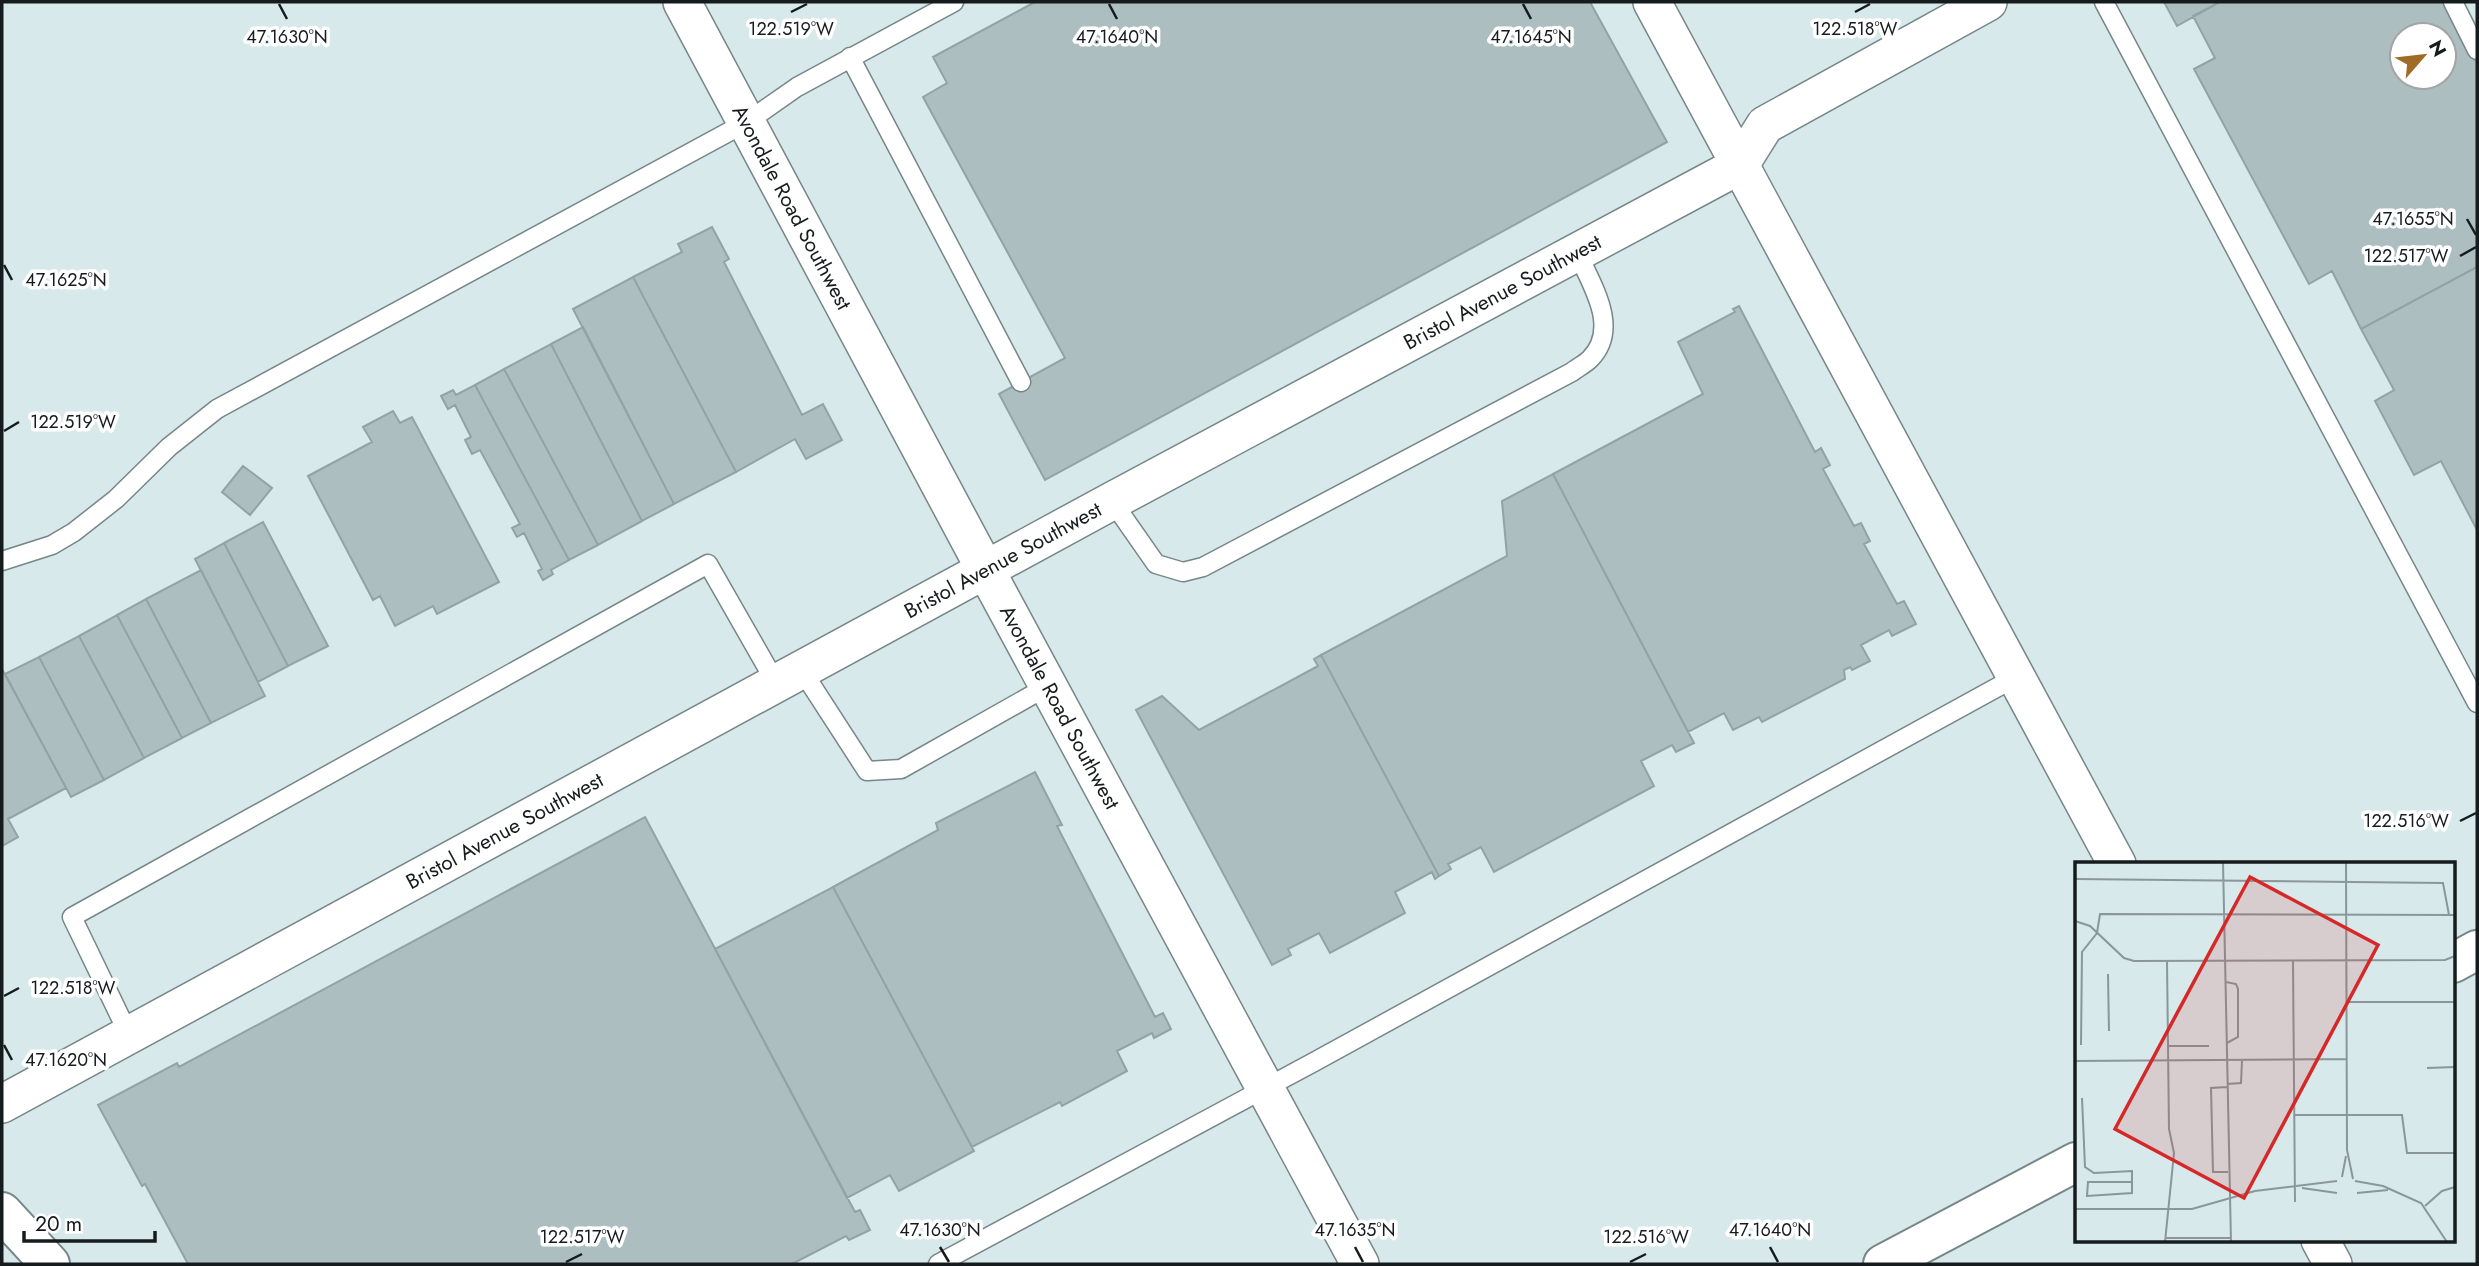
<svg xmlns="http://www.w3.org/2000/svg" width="2479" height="1266" font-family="Jost,sans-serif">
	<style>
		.building { fill: #adbec1; stroke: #92a3a5; stroke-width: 2; fill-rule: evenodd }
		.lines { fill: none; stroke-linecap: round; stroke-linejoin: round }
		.service-casing { stroke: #768689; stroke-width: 21 }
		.minor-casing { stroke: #768689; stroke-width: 40 }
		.tertiary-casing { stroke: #768689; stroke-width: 42 }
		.service { stroke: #fff; stroke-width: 18 }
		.minor { stroke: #fff; stroke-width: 37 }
		.tertiary { stroke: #fff; stroke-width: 38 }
		.ticks { fill: none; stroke: #161c1d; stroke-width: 2.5 }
		.labels { text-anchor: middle; stroke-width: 7; stroke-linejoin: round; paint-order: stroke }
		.street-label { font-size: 21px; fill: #161c1d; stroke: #fff }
		.inset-road { fill: none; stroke: #8a9799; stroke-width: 2 }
		.view { fill: #d62828; fill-opacity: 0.15; stroke: #d62828; stroke-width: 3.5 }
		.inset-edge { fill: none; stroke: #161c1d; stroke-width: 3.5 }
		.ticks-label { font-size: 18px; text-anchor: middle; fill: #161c1d; stroke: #fff; stroke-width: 7; stroke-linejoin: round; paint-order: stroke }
	</style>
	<rect width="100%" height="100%" fill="#d7e9eb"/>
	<path class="building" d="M1035 2H1590L1667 142 1045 480 999 394 1065 358 923 97 947 83 933 57Z
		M2164 2H2220L2177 26Z
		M2220 2H2445L2477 63V267L2361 329 2332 271 2309 284 2194 69 2215 58 2193 16ZM2402 35H2444V77H2402Z
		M712 227 729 259 724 262 802 415 823 404 842 440 806 459 795 439 736 472 633 277 682 252 678 244Z
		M2477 267V530L2441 461 2414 475 2375 401 2394 390 2361 329Z
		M633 277 736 472 674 504 573 309Z
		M1739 306 1815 452 1821 448 1830 465 1823 469 1854 526 1861 523 1870 541 1864 544 1897 604 1904 601 1916 624 1892 636 1889 630 1861 645 1870 661 1852 670 1850 667 1844 670 1845 679 1762 722 1759 717 1733 730 1724 713 1688 732 1553 474 1703 394 1678 342 1735 312 1733 309Z
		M583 327 674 504 642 521 551 344Z
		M551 344 642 521 598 545 504 369Z
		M504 369 598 545 569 560 475 385Z
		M475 385 569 560 551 570 553 574 543 580 538 571 542 569 524 533 517 537 512 528 520 524 480 450 472 454 465 440 471 437 455 405 448 409 441 396 453 390 456 395Z
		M393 411 400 423 412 417 499 582 437 614 433 606 395 626 380 596 373 600 308 476 372 442 363 427Z
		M243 466 272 488 250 515 222 492Z
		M1553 474 1694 743 1676 752 1672 745 1641 761 1654 786 1494 872 1481 847 1448 864 1451 869 1439 876 1321 655 1507 556 1502 501Z
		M263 522 328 646 288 666 224 543Z
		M224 543 288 666 258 682 195 559Z
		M201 570 265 696 211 723 146 599Z
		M146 599 211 723 182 738 117 615Z
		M117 615 182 738 144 758 79 636Z
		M79 636 144 758 104 780 39 657Z
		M1321 655 1439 876 1435 879 1432 872 1395 892 1405 913 1330 953 1319 933 1288 949 1291 955 1272 965 1136 710 1162 696 1199 730 1318 666 1314 659Z
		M39 657 104 780 71 797 5 674Z
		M2 669 66 788 8 819 18 837 2 846Z
		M1035 772 1062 825 1057 826 1155 1017 1163 1013 1171 1029 1154 1038 1152 1033 1117 1051 1127 1071 1062 1106 1060 1102 972 1147 833 887 938 830 936 823Z
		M645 817 855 1212 860 1210 870 1230 849 1240 846 1236 792 1264H188L145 1184 142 1186 98 1105 177 1063 179 1067Z
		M833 887 974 1151 899 1191 890 1175 847 1198 715 949Z"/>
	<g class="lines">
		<defs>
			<path id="service" d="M2104 2 2477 703
				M2453 2 2477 50
				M850 57 1021 382
				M1112 501 1156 564 1183 572 1203 567 1572 372C1577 368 1585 364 1590 359 1621 328 1591 284 1577 252
				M2 561 52 545 74 532 116 499 169 447 217 409 747 122 797 87 954 2
				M801 669 867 771 901 769 1048 686
				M129 1035 72 917 708 564 776 683
				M938 1264 1314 1062 2016 677"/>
			<g id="minor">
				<path id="s1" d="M682 2 985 569 1360 1264"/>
				<path d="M1652 2 2117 864"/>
				<path id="s2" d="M2 1104 1112 501 1740 165 1765 125 1988 2"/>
				<path d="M2320 1240 2333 1264"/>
			</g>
			<path id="tertiary" d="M2453 963 2477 950
				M2 1212 50 1264
				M1883 1264 2076 1162"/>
		</defs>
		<use href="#service" class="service-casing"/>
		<use href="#minor" class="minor-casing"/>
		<use href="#tertiary" class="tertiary-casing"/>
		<use href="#service" class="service"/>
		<use href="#minor" class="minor"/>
		<use href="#tertiary" class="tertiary"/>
	</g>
	<path class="ticks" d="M279 4 287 19M1109 4 1117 19M1523 4 1531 19M791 12 807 4M1855 12 1870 4M2467 219 2476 235M2460 256 2476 247M4 265 12 280M4 431 19 422M2460 821 2476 813M4 996 19 988M4 1045 12 1060M940 1247 949 1262M1355 1247 1363 1262M1770 1247 1778 1262M566 1262 582 1254M1630 1262 1646 1254"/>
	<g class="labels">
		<g class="street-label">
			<text dy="7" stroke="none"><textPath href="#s1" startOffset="233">Avondale Road Southwest</textPath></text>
			<text dy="7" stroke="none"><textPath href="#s2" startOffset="1706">Bristol Avenue Southwest</textPath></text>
			<text dy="7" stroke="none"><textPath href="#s2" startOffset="1139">Bristol Avenue Southwest</textPath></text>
			<text dy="7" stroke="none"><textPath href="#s1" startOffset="800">Avondale Road Southwest</textPath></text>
			<text dy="7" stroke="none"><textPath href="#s2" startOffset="572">Bristol Avenue Southwest</textPath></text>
		</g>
	</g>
	<g transform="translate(2075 862)">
		<rect width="380" height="380" fill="#d7e9eb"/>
		<path class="inset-road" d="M148 0 156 380M271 0 272 288 278 317M0 17 368 21 374 53M0 59 15 64 49 96 59 99 370 98 380 94M218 99 220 340M33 112 34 169M151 120 161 122 163 127V175L152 181M271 140H380M6 183 7 90 22 71 25 52 380 53M92 184H134M0 199 271 197M352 206 380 205M152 222 166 221 167 198M152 225 136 226 138 310H153M7 236 10 305 19 311 57 309V331L12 334 13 320H57M220 253H327L332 291H380M267 315 271 294M280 319 308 324 346 341 372 380M227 326 262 331M282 331 313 328M350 344 367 329 380 325M0 347H117L180 329 262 319M90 376H156M90 380 99 291 94 267 92 99"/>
		<path class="view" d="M175 15 303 83 169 336 40 267Z"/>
		<rect width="380" height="380" class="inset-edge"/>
	</g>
	<g class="ticks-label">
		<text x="791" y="35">122.519°W</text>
		<text x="1855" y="35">122.518°W</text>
		<text x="287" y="43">47.1630°N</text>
		<text x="1117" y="43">47.1640°N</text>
		<text x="1531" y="43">47.1645°N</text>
		<text x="2413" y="225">47.1655°N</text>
		<text x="2406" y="262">122.517°W</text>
		<text x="66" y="286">47.1625°N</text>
		<text x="73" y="428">122.519°W</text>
		<text x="2406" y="827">122.516°W</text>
		<text x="73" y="994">122.518°W</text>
		<text x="66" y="1066">47.1620°N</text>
		<text x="940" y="1236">47.1630°N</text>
		<text x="1355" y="1236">47.1635°N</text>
		<text x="1770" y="1236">47.1640°N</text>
		<text x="582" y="1243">122.517°W</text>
		<text x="1646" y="1243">122.516°W</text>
	</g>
	<rect width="2479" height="1266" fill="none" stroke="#161c1d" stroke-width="7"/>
	<g transform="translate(2423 56) rotate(62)"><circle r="33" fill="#ffffff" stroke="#a2a4a5" stroke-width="2"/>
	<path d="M0-5L12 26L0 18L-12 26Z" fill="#a06b24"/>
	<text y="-10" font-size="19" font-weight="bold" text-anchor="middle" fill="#161c1d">N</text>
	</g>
	<path d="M24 1231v10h131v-10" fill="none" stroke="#161c1d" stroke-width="3.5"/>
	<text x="35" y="1231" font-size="21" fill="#161c1d" stroke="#ffffff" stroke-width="5" paint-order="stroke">20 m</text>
</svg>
